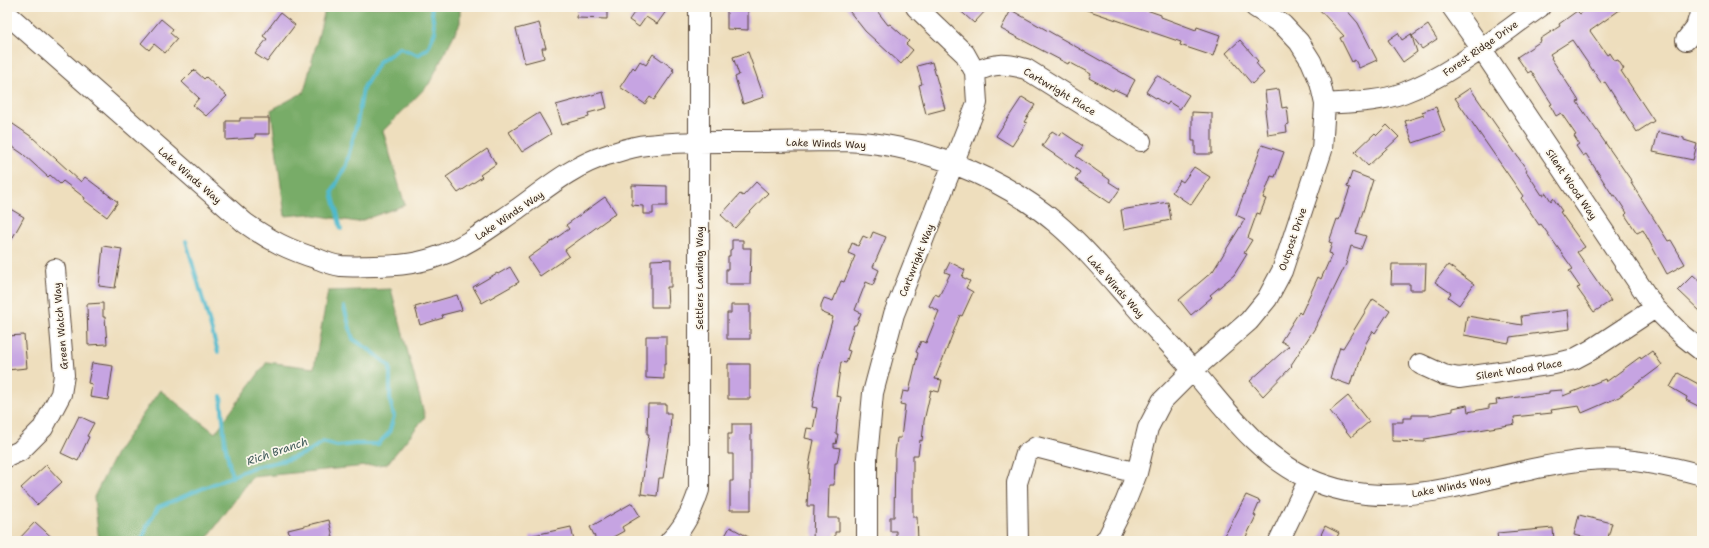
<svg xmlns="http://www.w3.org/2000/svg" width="1709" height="548" font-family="'Shantell Sans',sans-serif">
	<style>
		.forest { fill: #78ac68; stroke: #5a6b43 }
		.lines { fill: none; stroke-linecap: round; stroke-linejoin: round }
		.stream { stroke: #50b9cd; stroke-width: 4 }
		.building { fill: #c6a4e2 }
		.minor-casing { stroke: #564536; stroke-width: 22 }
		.minor { stroke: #fff; stroke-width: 20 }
		.labels { text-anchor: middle; stroke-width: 3.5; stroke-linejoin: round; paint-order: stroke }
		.street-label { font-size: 10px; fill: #3b2a1e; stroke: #fbf7ec }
		.water-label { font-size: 11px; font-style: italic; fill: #425c5b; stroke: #fbf7ec }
	</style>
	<rect width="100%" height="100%" fill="#fbf7ec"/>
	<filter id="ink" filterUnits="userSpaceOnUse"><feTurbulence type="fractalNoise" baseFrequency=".025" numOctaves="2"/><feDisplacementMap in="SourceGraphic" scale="8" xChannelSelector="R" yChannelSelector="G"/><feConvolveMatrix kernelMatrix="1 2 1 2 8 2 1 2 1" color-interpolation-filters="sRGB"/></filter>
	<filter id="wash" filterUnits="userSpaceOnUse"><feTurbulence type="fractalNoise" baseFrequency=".012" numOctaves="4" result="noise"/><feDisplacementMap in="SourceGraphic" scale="16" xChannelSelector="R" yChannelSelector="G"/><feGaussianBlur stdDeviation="0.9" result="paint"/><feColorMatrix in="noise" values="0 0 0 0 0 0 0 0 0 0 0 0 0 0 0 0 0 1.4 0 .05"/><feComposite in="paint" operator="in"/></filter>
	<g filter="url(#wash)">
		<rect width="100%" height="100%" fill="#eedebd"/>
		<path class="forest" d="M305 7H460V23L429 84 383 131 405 205 357 222 308 214 285 216 271 110 304 92 325 10Z
			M391 289 425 417 387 464 252 477 205 541H99L94 497 116 453 160 390 215 433 267 362 314 368 328 291Z"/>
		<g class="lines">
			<path class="stream" d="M341 229 332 192 346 165 357 123 363 89 379 62 400 48 418 55 428 48 435 32 431 7
				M186 241 218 352
				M221 396 225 444 232 477
				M142 541 147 526 158 507 254 467 286 460 306 453 323 442 337 446 355 444H378L389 433 394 416 390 401V367L374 353 353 339 344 307"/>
		</g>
		<g id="blocks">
			<path class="building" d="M578 7H607V19L577 18Z
				M631 7H669L657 24 646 17 639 27 629 20 636 10Z
				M727 7H748V30L727 29Z
				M846 7H874L888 25 890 24 909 41 906 44 913 50 901 64 865 31Z
				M956 7H989L974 23Z
				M1085 7H1138L1161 15V17L1196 30 1197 27 1220 35 1213 56 1180 45 1181 42 1084 9Z
				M1317 7H1344L1358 23 1377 60 1359 68 1355 60 1352 62 1340 38 1344 36Z
				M1588 7H1624L1590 31 1607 55 1610 53 1615 61 1618 60 1624 69 1621 71 1654 121 1637 132 1605 82 1602 84 1572 40 1550 54 1552 57 1551 58 1579 101 1577 102 1633 183H1631L1668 241 1671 240 1685 264 1667 274 1643 230 1637 233 1625 215 1627 213 1615 195 1613 196 1586 154 1583 156 1576 146 1579 144 1574 136 1576 135 1561 113 1556 116 1550 105 1552 104 1531 71 1528 73 1517 57 1541 41 1540 39 1560 26 1559 24 1577 11 1580 14Z
				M1011 10 1135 80 1127 95 1114 89 1113 91 1089 78 1091 74 1069 62 1068 64 1001 29Z
				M280 13 295 25 267 62 255 54 267 39 263 36Z
				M161 19 173 29 170 33 177 39 165 53 154 44 149 50 141 43Z
				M539 23 546 48H542L544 58 525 63 516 29Z
				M1428 25 1437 39 1422 49 1412 36Z
				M1398 33 1402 40 1411 34 1417 52 1403 62 1388 40Z
				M1240 40 1258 61 1256 63 1264 73 1252 84 1226 53Z
				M748 52 764 97 743 104 735 77 739 75 733 57Z
				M653 54 674 69 672 70 674 71 654 100 650 97 645 104 620 87 633 67 635 69 640 61 646 65Z
				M932 62 945 109 926 114 919 85 922 84 917 66Z
				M194 70 204 79 206 77 227 96 206 116 193 105 199 98 182 82Z
				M1156 76H1158L1189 95 1180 109 1169 102 1167 105 1146 92Z
				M1470 88 1527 170 1526 171 1542 195 1546 193 1551 201 1553 198 1562 211 1560 212 1585 247 1577 252 1611 301 1594 312 1577 288 1580 287 1569 271 1573 269 1541 224 1539 225 1521 198 1523 196 1455 98Z
				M1279 89 1282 108 1287 107 1289 124 1286 125 1287 132 1268 135 1265 110 1267 109 1265 91Z
				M603 92 607 108 588 113 589 117 562 125 556 105Z
				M1022 97 1035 105 1024 122 1027 123 1012 146 996 136Z
				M1436 107 1445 132 1413 143 1405 121 1424 115 1422 112Z
				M1192 112 1212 113V154H1195V141H1192Z
				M539 113 551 134 522 152 509 132Z
				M240 118H269V134H255V138L226 140V121H240Z
				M7 120 32 137 81 182 85 177 118 202 107 217 84 200 85 198 63 181 60 184 50 175 48 177 23 154 7 143Z
				M1387 125 1399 137 1368 166 1355 152 1375 133 1377 135Z
				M1052 131 1060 136 1062 132 1083 146 1076 156 1110 180 1109 182 1120 189 1110 203 1075 179 1080 172 1042 146Z
				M1658 132 1684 138V140L1697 144 1693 160 1653 152Z
				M1262 145 1284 152 1275 177 1271 176 1263 198 1266 199 1260 214 1257 213 1248 238 1252 240 1244 253 1247 254 1234 275 1210 295 1212 297 1191 315 1179 300 1213 271 1245 219 1236 215Z
				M487 149 496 164 480 175 482 177 458 193 446 177Z
				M1194 167 1210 177 1191 205 1172 192 1180 180 1183 182Z
				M1352 172 1373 180 1356 233 1366 236 1361 249 1351 246 1346 264 1315 328 1291 365 1292 366 1263 396 1250 381 1289 346 1281 341 1299 312 1301 314 1318 277 1321 279 1332 254 1329 253 1332 243 1329 242 1337 219 1339 220 1350 188 1347 187Z
				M756 182 768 193 735 228 721 215 740 194 743 196Z
				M632 185 667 186V206H653V214H643V206L632 205Z
				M605 197 616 213 565 250 569 256 540 276 528 258 569 229 566 225Z
				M1168 202 1171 220 1124 229 1121 210Z
				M7 207 24 217 7 248Z
				M873 232 886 237 873 267 879 270 873 285 866 282 855 310 861 313 856 325H854L847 350 850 351 846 363 841 362 836 396 841 397 837 423 836 434H838L836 444 834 443V447L840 448 837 463H835L834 485H829L828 518H839V532H835V541H813L814 506H807L809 466 814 440 805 438 807 428 813 429 817 408 812 407 819 367 833 317 821 312V305L824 298 833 301 841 281 844 282 855 256 848 253 852 243 858 246 863 236 870 239Z
				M732 240H743V248H751L750 284H726V269H728V256H730V250L732 249Z
				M103 246 122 249 115 288 99 286Z
				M671 259V287H667L668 307H651V260Z
				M950 262 965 270 962 277 970 281 966 288 973 292 962 316 960 315 935 379 942 380 939 392 931 390 924 421 922 441 920 440 918 455H913V517H917L918 541H896V531H890V517H894L895 453 897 438H901L905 405 900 404 903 391 909 392 918 353 916 352 921 341 926 343 939 311 929 306 935 294 939 296 950 274 945 272Z
				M1392 264H1426L1425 290H1410V284H1391Z
				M1448 265 1474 284 1459 305 1448 297 1451 293 1435 282Z
				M510 267 519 282 482 303 473 287 497 273 498 274Z
				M1693 275 1702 283V313L1678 290Z
				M457 295 462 310 442 315 443 318 420 325 415 307Z
				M1373 299 1390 310 1375 333 1373 331 1366 343 1355 376 1353 375 1350 385 1330 378 1340 347 1343 348Z
				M103 303V317H105L107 344 88 345 87 304Z
				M731 305H750V339H727V313H731Z
				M1568 310 1570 329 1510 337 1509 343 1464 335 1467 316 1522 325 1521 316Z
				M24 335 27 368 7 370V336Z
				M646 336H666V364H664V379L646 378Z
				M1652 351 1662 365 1619 397 1582 413 1579 406 1551 410 1552 413 1514 417 1515 424 1425 439V442L1392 441V422H1403V418H1412V415H1432L1453 411V408L1467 405 1468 412 1489 408V405L1497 404 1496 400 1549 393V391L1562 390 1563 396 1605 379 1606 382 1640 357 1641 359Z
				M92 363 113 366 108 400 90 397 92 384 88 383Z
				M728 364H750V399H728Z
				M1678 373 1702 386V408L1686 400 1687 397 1670 387Z
				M1348 396 1369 422 1351 437 1330 411Z
				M648 404H666V413H671L670 434 663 478H659L657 496 641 494 649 434H647Z
				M79 416 94 423 87 436 89 437 78 461 61 453Z
				M732 424H751V510H730V481H733V454H728V434H732Z
				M46 465 62 482 37 505 21 488Z
				M1246 495 1260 501 1254 515 1256 516 1244 541H1222Z
				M632 503 640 516 622 527 624 531 606 541H597L590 527Z
				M1579 515 1612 523 1607 541H1592L1593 539 1574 535Z
				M329 520 333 537 317 541H291L288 530Z
				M35 522 56 541H17Z
				M1325 526 1339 533 1335 541H1318Z
				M571 527 574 541H531L530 536Z
				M730 527 756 541H722Z
				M1553 528 1554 541H1498L1497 533Z"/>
		</g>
	</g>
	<g filter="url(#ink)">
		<use href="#blocks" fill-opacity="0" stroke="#564536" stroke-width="1"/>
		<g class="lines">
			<defs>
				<path id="minor" d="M1452 7 1481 48 1655 308 1683 336 1702 351
					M7 14 245 223C269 240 289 250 318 259 325 262 333 265 341 266 352 267 363 266 374 266 396 266 418 264 439 256 467 246 491 227 516 210 544 190 573 165 607 155 620 151 633 146 647 145 679 141 713 142 745 142 778 142 811 141 844 141 917 143 999 175 1055 222 1084 246 1109 277 1134 305 1154 328 1175 349 1195 373 1229 413 1258 454 1307 478 1401 522 1493 468 1589 460 1627 457 1665 465 1702 475
					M1686 40 1696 27 1702 7
					M975 72C994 63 1006 63 1026 69L1141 141
					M1325 104C1351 102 1378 102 1403 93 1450 76 1498 36 1540 7
					M1420 364 1444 375 1459 378 1554 364 1574 359 1591 350 1655 308
					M7 457 20 451 43 428 61 394 64 375 55 269
					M670 541C685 527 693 509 699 490V7
					M867 541V458L873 393 894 314 977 103 975 72 965 54 916 7
					M1018 541 1017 483 1026 454 1036 447 1137 473
					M1104 541 1108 537 1125 503 1137 473 1148 428 1162 401 1193 370 1249 321 1267 299 1282 271 1322 150 1325 104 1320 82 1311 61 1299 42 1283 25 1255 7
					M1279 541 1309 479"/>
			</defs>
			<use href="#minor" class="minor-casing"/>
			<use href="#minor" class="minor"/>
		</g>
	</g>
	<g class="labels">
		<g class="street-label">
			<text transform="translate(1480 48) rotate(-35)" y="4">Forest Ridge Drive</text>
			<text transform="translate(1060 91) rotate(31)" y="4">Cartwright Place</text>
			<text transform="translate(826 143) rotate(2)" y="4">Lake Winds Way</text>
			<text transform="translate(190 175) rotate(41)" y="4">Lake Winds Way</text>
			<text transform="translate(1572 184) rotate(56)" y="4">Silent Wood Way</text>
			<text transform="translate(509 215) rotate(-34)" y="4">Lake Winds Way</text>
			<text transform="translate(1292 239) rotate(-71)" y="4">Outpost Drive</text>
			<text transform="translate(916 260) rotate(-68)" y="4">Cartwright Way</text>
			<text transform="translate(699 278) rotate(-90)" y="4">Settlers Landing Way</text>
			<text transform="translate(1116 286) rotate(48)" y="4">Lake Winds Way</text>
			<text transform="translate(60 326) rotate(-95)" y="4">Green Watch Way</text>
			<text transform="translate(1519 369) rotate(-9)" y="4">Silent Wood Place</text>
			<text transform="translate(1451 486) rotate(-11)" y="4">Lake Winds Way</text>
		</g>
		<g class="water-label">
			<text transform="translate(277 451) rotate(-19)" y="4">Rich Branch</text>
		</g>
	</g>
	<rect width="1709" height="548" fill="none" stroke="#fbf7ec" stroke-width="24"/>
</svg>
